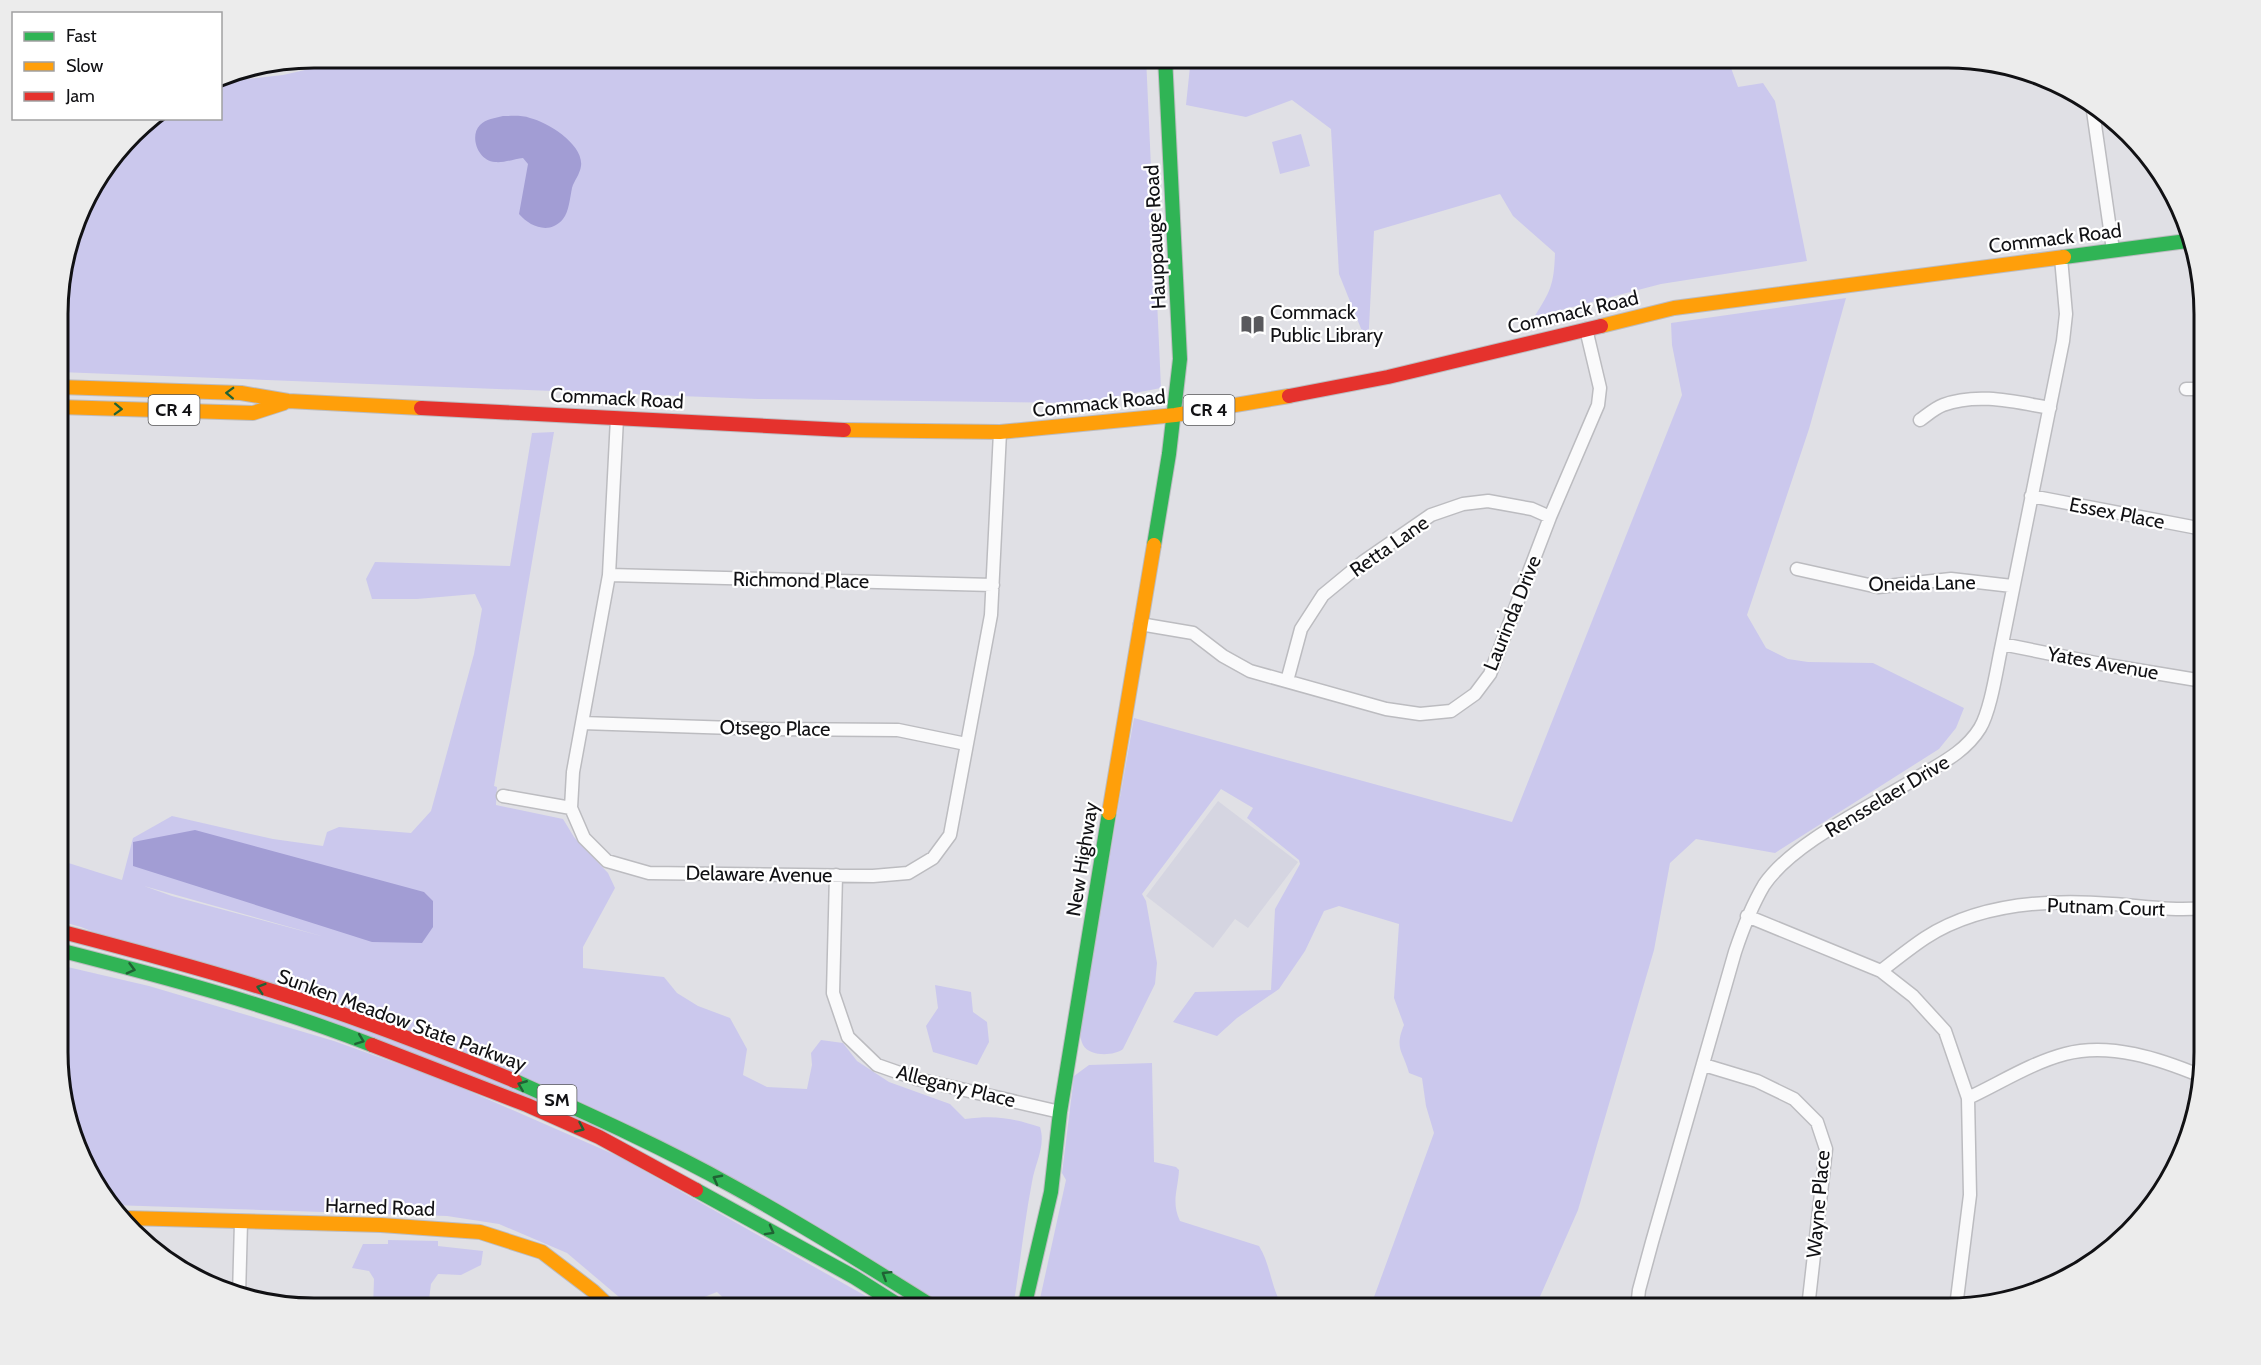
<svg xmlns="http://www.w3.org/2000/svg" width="2261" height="1365" font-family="Cabin,sans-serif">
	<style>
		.built { fill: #d5d5e1 }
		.green { fill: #cbc8ed; fill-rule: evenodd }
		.water { fill: #a29dd4 }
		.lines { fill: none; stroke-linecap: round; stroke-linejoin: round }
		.street-casing { stroke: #bcbcc0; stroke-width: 15 }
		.fast-casing { stroke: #bcbcc0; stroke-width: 16 }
		.slow-casing { stroke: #bcbcc0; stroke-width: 16 }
		.jam-casing { stroke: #bcbcc0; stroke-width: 16 }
		.street { stroke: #fafafb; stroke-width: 12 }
		.fast { stroke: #30b455; stroke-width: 14 }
		.slow { stroke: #ff9f0a; stroke-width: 14 }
		.jam { stroke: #e5322d; stroke-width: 14 }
		.oneway { stroke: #206234 }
		.labels { text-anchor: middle; stroke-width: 4.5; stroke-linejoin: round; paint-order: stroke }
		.shield { fill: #fff; stroke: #58585a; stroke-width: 1.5 }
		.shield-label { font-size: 18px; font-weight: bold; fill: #111114 }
		.street-label { font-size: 20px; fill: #111114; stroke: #fff }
		.poi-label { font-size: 20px; fill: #111114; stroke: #fff; text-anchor: start }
		.rim { fill: none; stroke: #111114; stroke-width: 3 }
	</style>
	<rect width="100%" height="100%" fill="#e0e0e5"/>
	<path class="built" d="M1218 801 1298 862 1248 928 1235 919 1213 948 1146 896Z"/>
	<path class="green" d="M362 57H1146L1161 388 1082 403 757 399 59 372V280L84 200 144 121 148 119 220 118 221 82 283 75Z
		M1191 57H1727L1738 87 1763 83 1775 101 1807 261 1661 284 1534 317C1551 291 1554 284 1555 253L1513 216 1500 194 1374 231 1368 346 1339 274 1331 129 1292 100 1246 117 1186 105Z
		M1301 134 1310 166 1280 174 1272 142Z
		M1846 298 1809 429 1747 615 1766 648 1788 659 1808 662 1873 663 1964 708 1956 728 1939 749 1775 853 1696 839 1670 863 1654 950 1578 1210 1535 1308H1370L1434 1133 1426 1106 1422 1078 1409 1073C1403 1051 1394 1049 1404 1025L1394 998 1399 924 1339 906 1324 911 1305 951 1279 989 1237 1018 1217 1036 1173 1022 1195 992 1271 990 1275 909 1300 864 1299 860 1247 818 1253 808 1221 789 1142 894 1146 901 1157 963 1155 984 1123 1049C1114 1056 1090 1057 1083 1045 1081 1041 1080 1035 1079 1030L1134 718 1512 822 1682 395 1672 345 1671 323Z
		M554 432 494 786 497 787 496 805 563 819 574 837 608 873 615 888 583 947V968L664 977 677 993 698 1006 730 1018 747 1049 743 1075 767 1087 807 1089 812 1065 811 1053 821 1040 843 1043 857 1061 889 1082 950 1104 965 1119C996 1115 1011 1118 1040 1127 1046 1146 1035 1163 1032 1182 1024 1223 1020 1266 1013 1308H948L852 1249 730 1179 81 927 59 921V860L122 880 133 838 172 816 273 839 323 846 327 832 339 827 411 833 431 811 474 654 482 609 475 594 417 599H372L366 579 375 562 510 566 532 433ZM144 886 325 937 172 896Z
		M59 965 149 986 334 1041 446 1081 620 1157 887 1308H734L717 1292 676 1308H632L567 1253 499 1224 447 1216 112 1205 100 1194 59 1085Z
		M935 985 971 992 973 1012 987 1022 989 1042 977 1065 933 1052 926 1026 938 1008Z
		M1152 1063 1154 1162 1176 1167 1179 1170C1178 1190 1171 1202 1180 1221L1259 1246C1271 1265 1271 1290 1284 1308H1038L1066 1180 1062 1173 1074 1076 1089 1065Z
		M388 1240 438 1241V1246L483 1251 481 1265 461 1275 438 1274 431 1284 428 1308H373L374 1279 369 1271 352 1268 363 1244H388Z"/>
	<path class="water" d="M503 116C512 116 522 115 530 118 548 122 584 145 581 166 580 174 574 181 572 188 570 197 569 212 563 219 550 235 530 227 519 214L528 164 523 158C514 159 504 163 495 162 478 161 469 136 480 125 486 119 495 118 503 116Z
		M195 830 424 892 433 901V927L422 943 372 942 133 866V842Z"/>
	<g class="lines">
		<defs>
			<path id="street" d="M2092 104 2113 250
				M2186 389H2203
				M617 418 609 575 573 772 571 808 584 838 607 861 649 873 873 876 908 873 933 858 950 835 991 615 1000 432
				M1920 420C1927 415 1935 408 1943 405 1978 392 2015 402 2050 408
				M2031 496 2203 529
				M1797 569 1878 587 1951 579 2012 586
				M609 575 993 585
				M1140 624 1193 633 1223 656 1250 671 1386 709 1420 714 1451 711 1475 694 1490 674 1550 517 1598 405 1600 388 1586 329
				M2002 644 2101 664 2203 681
				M1287 681 1301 629 1323 595 1363 562 1431 515 1463 504 1488 501 1532 509 1550 517
				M582 723 766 729 898 730 966 744
				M503 796 571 808
				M836 875 833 993 848 1037 877 1065 917 1079 1060 1112
				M1747 916 1881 971 1913 996 1945 1031 1968 1098 1970 1195 1956 1307
				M1881 971C1895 960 1910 948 1925 938 1979 903 2050 899 2112 904 2143 906 2172 911 2203 908
				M1704 1065 1757 1081 1794 1099 1817 1122 1826 1149 1808 1308
				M1968 1098C2000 1083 2031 1063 2065 1054 2110 1042 2160 1059 2201 1076
				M239 1296 241 1222
				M1637 1308 1639 1290 1652 1242 1735 952C1743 928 1751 907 1764 885 1794 841 1874 805 1920 776 1942 763 1966 751 1980 728 1991 710 1997 666 2002 644L2063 341 2066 314 2061 258"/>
			<path id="fast" d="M2064 257 2187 241
				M1154 545 1169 454 1180 359 1165 57
				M59 950C165 977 270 1005 372 1045
				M515 1081C588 1114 662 1147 732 1186 801 1224 868 1266 935 1308
				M696 1190 854 1277 903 1308
				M1024 1308 1051 1192 1060 1112 1109 813"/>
			<path id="slow" d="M1601 326 1674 308 2064 257
				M59 387 241 393 288 401 421 408
				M59 407 253 413 284 403
				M844 430 1000 432 1175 415 1289 396
				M1109 813 1154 545
				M126 1218 381 1225 480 1232 542 1252 593 1291 611 1308"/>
			<path id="jam" d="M1289 396 1388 377 1601 326
				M421 408 844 430
				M59 931C136 951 212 971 288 996 365 1020 440 1050 515 1081
				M372 1045 527 1105 599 1137 696 1190"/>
		</defs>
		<use href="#street" class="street-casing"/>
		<use href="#fast" class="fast-casing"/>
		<use href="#slow" class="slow-casing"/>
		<use href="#jam" class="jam-casing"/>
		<use href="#street" class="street"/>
		<use href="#fast" class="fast"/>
		<use href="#slow" class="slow"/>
		<use href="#jam" class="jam"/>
	</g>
	<defs><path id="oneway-chevron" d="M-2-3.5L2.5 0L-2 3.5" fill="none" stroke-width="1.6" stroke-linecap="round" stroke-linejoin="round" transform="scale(1.5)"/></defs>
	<g class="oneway">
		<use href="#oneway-chevron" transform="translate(230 393) rotate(-178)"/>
		<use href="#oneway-chevron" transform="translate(118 409) rotate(2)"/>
		<use href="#oneway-chevron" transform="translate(131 969) rotate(15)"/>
		<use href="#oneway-chevron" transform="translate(261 988) rotate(-163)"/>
		<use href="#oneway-chevron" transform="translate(360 1040) rotate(21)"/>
		<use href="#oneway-chevron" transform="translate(522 1085) rotate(-158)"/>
		<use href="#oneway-chevron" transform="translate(580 1128) rotate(24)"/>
		<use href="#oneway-chevron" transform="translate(717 1179) rotate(-152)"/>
		<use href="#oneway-chevron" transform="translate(770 1231) rotate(29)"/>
		<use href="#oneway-chevron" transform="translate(886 1275) rotate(-148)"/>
	</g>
	<defs>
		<symbol id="library-bare" viewBox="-9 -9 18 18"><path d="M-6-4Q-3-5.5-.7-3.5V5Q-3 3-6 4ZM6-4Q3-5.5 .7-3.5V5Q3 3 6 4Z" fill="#59595d" stroke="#fff" stroke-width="2.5" paint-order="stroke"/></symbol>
	</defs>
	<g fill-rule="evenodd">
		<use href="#library-bare" x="1236" y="308" width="33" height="33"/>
	</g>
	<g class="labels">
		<g class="shield">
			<rect x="148.5" y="395" width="51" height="30" rx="4.5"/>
			<rect x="1183.5" y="395" width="51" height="30" rx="4.5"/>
			<rect x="537.5" y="1085" width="39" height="30" rx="4.5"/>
		</g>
		<g class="shield-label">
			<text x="174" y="416">CR 4</text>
			<text x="1209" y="416">CR 4</text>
			<text x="557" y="1106">SM</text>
		</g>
		<g class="street-label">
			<text transform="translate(1155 237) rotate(-93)" y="7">Hauppauge Road</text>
			<text transform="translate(2055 238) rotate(-7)" y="7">Commack Road</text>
			<text transform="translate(1573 312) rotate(-13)" y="7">Commack Road</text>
			<text transform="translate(617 398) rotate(3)" y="7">Commack Road</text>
			<text transform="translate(1099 403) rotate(-6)" y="7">Commack Road</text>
			<text transform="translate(2117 513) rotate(11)" y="7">Essex Place</text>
			<text transform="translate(1389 546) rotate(-35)" y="7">Retta Lane</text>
			<text transform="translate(801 580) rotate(1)" y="7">Richmond Place</text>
			<text transform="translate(1922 583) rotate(-1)" y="7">Oneida Lane</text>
			<text transform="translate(1512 613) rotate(-68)" y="7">Laurinda Drive</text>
			<text transform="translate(2103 663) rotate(10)" y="7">Yates Avenue</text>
			<text transform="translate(775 728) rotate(1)" y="7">Otsego Place</text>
			<text transform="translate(1887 796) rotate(-31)" y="7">Rensselaer Drive</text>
			<text transform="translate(1082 859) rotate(-81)" y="7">New Highway</text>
			<text transform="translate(759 874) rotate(1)" y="7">Delaware Avenue</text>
			<text transform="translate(2106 907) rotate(2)" y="7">Putnam Court</text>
			<text transform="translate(402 1020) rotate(20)" y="7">Sunken Meadow State Parkway</text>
			<text transform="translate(956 1086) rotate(14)" y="7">Allegany Place</text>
			<text transform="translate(1818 1204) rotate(-85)" y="7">Wayne Place</text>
			<text transform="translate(380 1207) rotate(2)" y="7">Harned Road</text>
		</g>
		<g class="poi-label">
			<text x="1270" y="319">Commack<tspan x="1270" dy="23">Public Library</tspan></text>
		</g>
	</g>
	<path d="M0 0H2261V1365H0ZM314 68H1948A246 246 0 0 1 2194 314V1052A246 246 0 0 1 1948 1298H314A246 246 0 0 1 68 1052V314A246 246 0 0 1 314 68Z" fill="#ececec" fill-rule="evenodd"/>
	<path class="rim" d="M314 68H1948A246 246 0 0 1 2194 314V1052A246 246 0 0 1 1948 1298H314A246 246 0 0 1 68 1052V314A246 246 0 0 1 314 68Z"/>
	<rect x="12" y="12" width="210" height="108" fill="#ffffff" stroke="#a0a0a1" stroke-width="1.5"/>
	<rect x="24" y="32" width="30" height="9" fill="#30b455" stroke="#a0a0a1" stroke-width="1.5"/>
	<text x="66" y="42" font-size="18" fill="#111114">Fast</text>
	<rect x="24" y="62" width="30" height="9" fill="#ff9f0a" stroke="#a0a0a1" stroke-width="1.5"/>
	<text x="66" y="72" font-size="18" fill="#111114">Slow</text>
	<rect x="24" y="92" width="30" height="9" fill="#e5322d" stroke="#a0a0a1" stroke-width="1.5"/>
	<text x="66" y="102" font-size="18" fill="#111114">Jam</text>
</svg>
